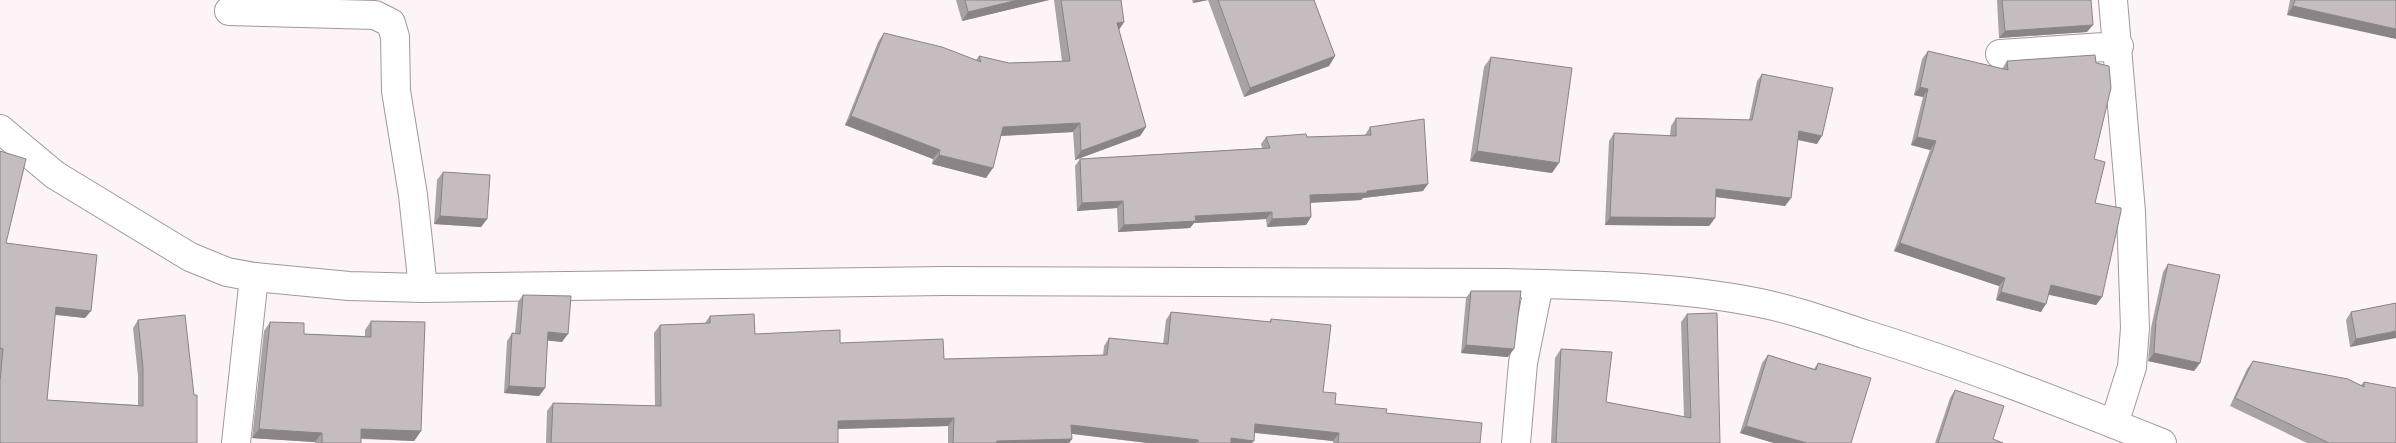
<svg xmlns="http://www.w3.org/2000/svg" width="2396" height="443" font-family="'PT Serif',serif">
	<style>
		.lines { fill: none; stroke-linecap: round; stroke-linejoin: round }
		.minor-casing { stroke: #a1989b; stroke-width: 30 }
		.secondary-casing { stroke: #a1989b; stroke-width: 30 }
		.minor { stroke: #fff; stroke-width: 28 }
		.secondary { stroke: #fff; stroke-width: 28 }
		.wall { fill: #a9a2a4 }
		.shaded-wall { fill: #8a8486 }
		.building { fill: #c5bcbf; stroke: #8a8486 }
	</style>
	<rect width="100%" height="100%" fill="#fdf4f7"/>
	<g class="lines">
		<defs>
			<path id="minor" d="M2113 0 2131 212 2135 328 2132 367 2114 424
				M229 11 375 15 391 23 395 37 396 91 413 195 423 288
				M2000 54 2119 46
				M236 443 254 277
				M1516 443 1523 363 1539 284"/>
			<path id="secondary" d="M0 129 55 175 190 257 227 272 254 277 349 286 423 288 944 281 1506 283C1589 285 1673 286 1755 302 1792 309 1828 322 1864 334 1965 365 2064 404 2162 443"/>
		</defs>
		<use href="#minor" class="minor-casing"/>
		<use href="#secondary" class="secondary-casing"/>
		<use href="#minor" class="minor"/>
		<use href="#secondary" class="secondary"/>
	</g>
	<path class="wall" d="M956 0H1049L962 21Z
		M1054 0H1121L1124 22 1119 30 1146 127 1140 136 1075 160 1073 132 1001 136 986 178 932 164 933 159 845 125 878 42 884 33 976 60 979 56 1009 63 1062 61Z
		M1192 0H1314L1335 56 1329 66 1244 97 1208 0 1193 3Z
		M1997 0H2091L2087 32 1999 38Z
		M2290 0H2396L2287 15Z
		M1928 51 2002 69 2007 61 2094 159 2095 203 2102 297 2096 305 2049 294 2041 312 1996 300 1999 286 1894 251 1930 150 1911 145 1923 97 1914 95 1922 59Z
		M1491 57 1552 173 1470 161 1484 67Z
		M1762 74 1817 144 1798 140 1791 198 1785 206 1715 197V218L1709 226 1605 225 1609 141 1614 133 1670 136 1671 126 1676 118 1749 120 1757 81Z
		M1370 127 1423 191 1363 198 1361 200 1310 203 1311 217 1306 225 1267 227 1266 219 1194 223 1190 228 1118 232 1117 208 1077 211 1075 166 1080 159 1262 148 1261 144 1266 137H1307L1365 135Z
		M0 151 6 243 85 318 55 315 47 400 138 405V376L133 328 138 320 197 443H0Z
		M443 172 487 219 481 227 434 224 437 180Z
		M2168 264 2200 363 2194 371 2148 361 2151 328 2163 272Z
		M1471 291 1508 357 1461 353 1466 298Z
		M523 295 562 342 547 340 545 388 539 396 504 393 507 341 512 333H515L518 302Z
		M2396 303 2350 347 2346 320 2351 312Z
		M1171 312 1269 322 1271 319 1323 392 1335 404 1386 413 1480 443H1333V441L1254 433 1252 443H1148L1072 434V439L1069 443H948V426L838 429V443H546L547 411 553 403 655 406 654 333 660 325 705 323 710 316 755 334 840 343 944 359 1103 355 1104 346 1109 338 1163 344 1166 320Z
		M1687 314 1720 443H1551L1555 358 1561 349 1606 402 1684 417 1681 322Z
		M371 321 421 431 414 441 361 439V443H315V442L252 438 264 331 270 322 304 334 365 336V330Z
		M1768 355 1814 369 1818 363 1851 443H1774L1740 433 1762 363Z
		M2253 361 2361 385 2364 382 2396 443H2307L2230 406 2247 369Z
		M1955 390 1993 439 2003 443H1935L1950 398Z"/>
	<path class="shaded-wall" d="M1018 0H1049L962 21 968 12Z
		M1195 0H1208L1193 3Z
		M2293 6 2396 29V39L2287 15Z
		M1124 22 1118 31 1117 23Z
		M2093 25 2087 32 1999 38 2005 31Z
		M1335 56 1329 66 1244 97 1250 88Z
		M1920 87 1928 89 1923 97 1914 95Z
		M851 116 940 150 933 159 845 125Z
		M1080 123 1073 132 997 136 1003 127Z
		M1146 127 1140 136 1075 160 1081 151Z
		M1799 131 1822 136 1817 144 1794 139Z
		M1917 137 1936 141 1930 150 1911 145Z
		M1477 151 1559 163 1552 173 1470 161Z
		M939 155 993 168 986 178 932 164Z
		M1428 184 1423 191 1363 198 1361 200 1304 203 1310 195 1367 191Z
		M1716 189 1791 198 1785 206 1710 196Z
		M1123 201 1117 208 1077 211 1082 203Z
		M1272 212 1266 219 1194 223 1190 228 1118 232 1124 225 1195 216Z
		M440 216 487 219 481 227 434 224Z
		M1311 217 1306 225 1267 227 1272 219Z
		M1610 217 1715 218 1709 226 1605 225Z
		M1900 243 2005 278 1999 286 1894 251Z
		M2051 285 2102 297 2096 305 2045 294Z
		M2001 292 2046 304 2041 312 1996 300Z
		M56 307 91 311 85 318 51 314Z
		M2396 331V338L2350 347 2356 339Z
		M548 332 568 334 562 342 542 340Z
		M1466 345 1514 349 1508 357 1461 353Z
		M2154 353 2200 363 2194 371 2148 361Z
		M509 386 545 388 539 396 504 393Z
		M954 418 948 426 832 429 838 421Z
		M1255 424 1339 433 1333 441 1250 432Z
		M1071 425 1198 440 1196 443H1148L1066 433Z
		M1746 426 1807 443H1774L1740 433Z
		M259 429 322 433 315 442 252 438Z
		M361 429 421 431 414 441 355 438Z
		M1231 438 1254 441 1252 443H1227Z
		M1072 439 1069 443H995L997 441Z"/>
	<path class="building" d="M965 0H1018L968 12Z
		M1061 0H1121L1124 22 1117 23 1146 127 1081 151 1080 123 1003 127 993 168 939 155 940 150 851 116 884 33 942 47 981 62 979 56 1009 63 1070 61Z
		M1218 0H1314L1335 56 1250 88Z
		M2002 0H2091L2093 25 2005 31Z
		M2295 0H2396V29L2293 6Z
		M1928 51 2008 70 2007 61 2095 55 2096 63 2109 66 2111 88 2094 159 2105 162 2095 203 2121 208V211L2102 297 2051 285 2046 304 2001 292 2005 278 1900 243 1936 141 1917 137 1928 89 1920 87Z
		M1491 57 1572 68 1559 163 1477 151Z
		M1762 74 1833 88 1822 136 1799 131 1791 198 1716 189 1715 218 1610 217 1614 133 1676 136V118L1752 120Z
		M1424 119 1428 184 1367 191V193L1310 195 1311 217 1272 219V212L1195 216 1196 221 1124 225 1123 201 1082 203 1080 159 1270 148 1266 137 1306 134 1307 137 1371 135 1370 127Z
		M0 151 26 159 6 243 97 255 91 311 56 307 47 400 143 406V368L138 320 185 315 194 395H197V443H0V381L3 349 0 348Z
		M443 172 490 175 487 219 440 216Z
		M2168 264 2220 275 2200 363 2154 353 2156 320Z
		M1471 291H1521L1514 349 1466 345Z
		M523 295 571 296 568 334 548 332 545 388 509 386 512 333 520 334Z
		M2396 303V331L2356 339 2351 312Z
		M1171 312 1271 322V319L1331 325 1323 392 1336 393 1335 404 1387 409 1386 413 1482 423 1480 443H1338L1339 433 1255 424 1254 441 1231 438V443H1198V440L1071 425 1072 439 997 441 996 443H953L954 418 838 421V443H551L553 403 661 406 660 325 710 323V316L754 314 755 334 840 330V343L943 339 944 359 1107 355 1109 338 1168 344Z
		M1717 313 1720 443H1556L1561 349 1612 352 1606 402 1691 418 1687 314Z
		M371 321 425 322 421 431 361 429V443H322V433L259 429 270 322 304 323V334L371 337Z
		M1768 355 1816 370 1818 363 1871 378 1851 443H1807L1746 426Z
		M2253 361 2348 379 2364 387V382L2396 388V443H2329L2235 398Z
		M1955 390 2004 406 1993 439 2003 443H1938Z"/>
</svg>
